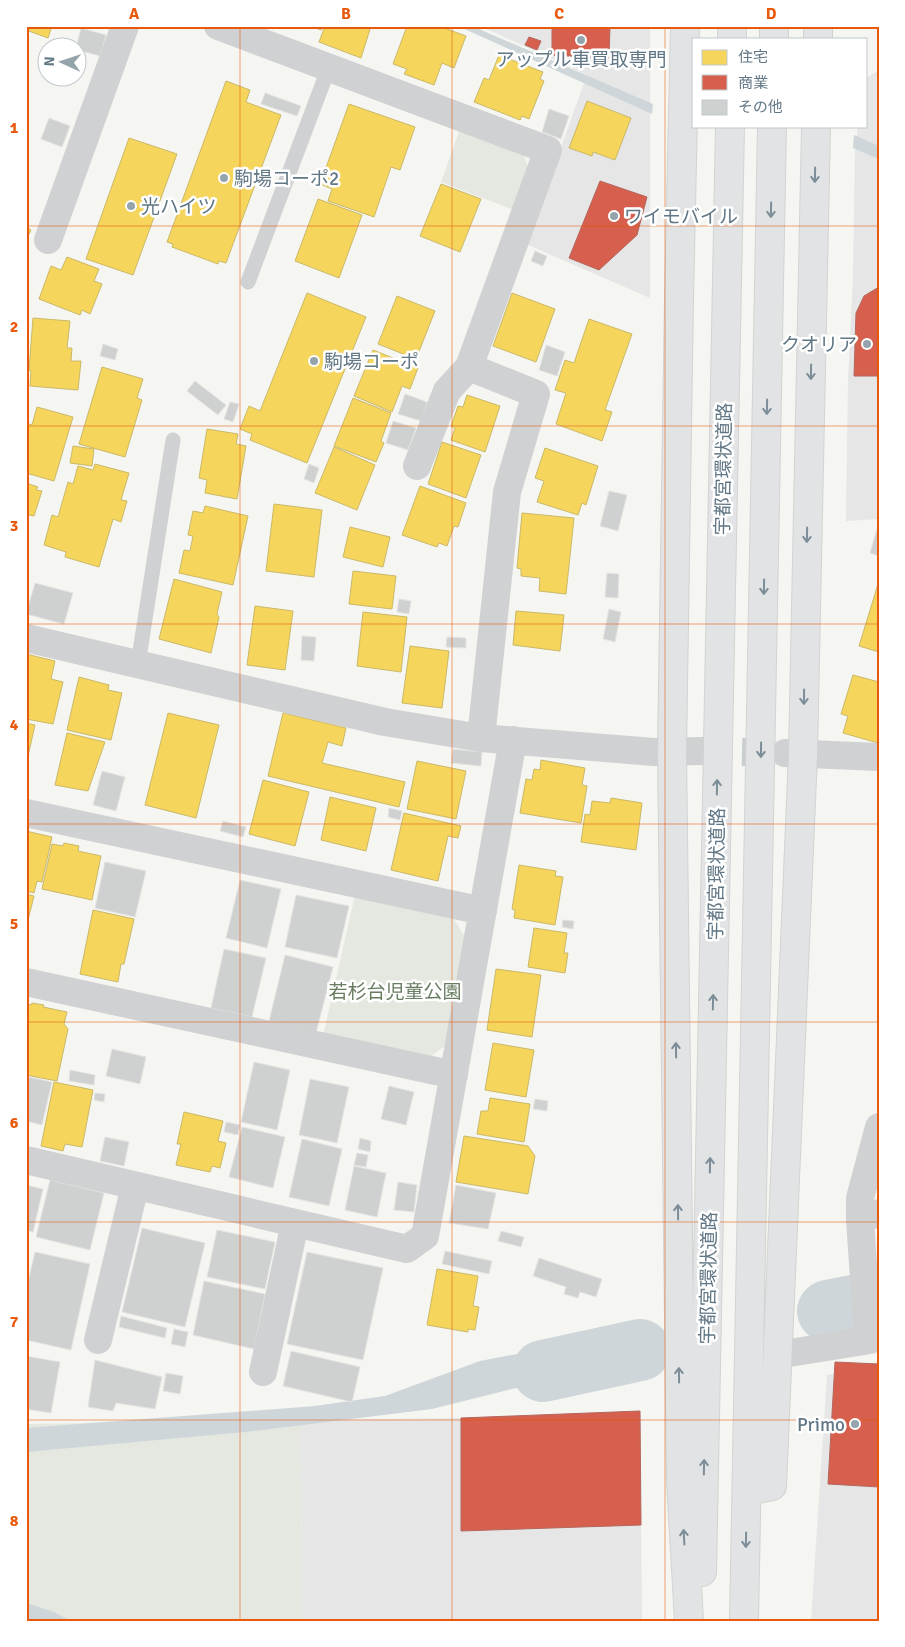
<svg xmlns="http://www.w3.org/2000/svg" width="905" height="1647" font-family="Signika,'Noto Sans JP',sans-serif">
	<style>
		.built { fill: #e5e6e5 }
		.green { fill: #e4e8e0 }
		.water { fill: #ced6d9 }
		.homes { fill: #f6d55c; stroke: #cab968 }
		.shops { fill: #d6604d; stroke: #b3675e }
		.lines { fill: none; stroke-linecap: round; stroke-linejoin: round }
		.river { stroke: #ced6d9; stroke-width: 62 }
		.building { fill: #cfd1d0; stroke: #e4e4e2 }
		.minor-tunnel { stroke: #c9cfd1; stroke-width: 28; stroke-dasharray: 28 14; stroke-linecap: butt }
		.trunk-casing { stroke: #d2d3d2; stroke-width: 30 }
		.service { stroke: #d0d1d2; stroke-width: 15 }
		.minor { stroke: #d0d1d2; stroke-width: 28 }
		.trunk { stroke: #e2e3e4; stroke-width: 28 }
		.oneway { stroke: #7c8d98 }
		.grid { fill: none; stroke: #e8590c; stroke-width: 1; stroke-opacity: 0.55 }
		.poi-dot { fill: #95a3ab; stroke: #fff; stroke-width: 2 }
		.labels { text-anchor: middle; stroke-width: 5; stroke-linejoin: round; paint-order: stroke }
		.poi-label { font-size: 19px; fill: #627785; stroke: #fff; text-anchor: start }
		.street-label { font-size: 19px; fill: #627785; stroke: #fff }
		.park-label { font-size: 19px; fill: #687c61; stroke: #fff }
		.neatline { fill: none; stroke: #e8590c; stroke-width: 2 }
		.grid-label { font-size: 16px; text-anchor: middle; font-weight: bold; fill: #e8590c }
	</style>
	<rect width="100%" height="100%" fill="#f5f5f2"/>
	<path class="built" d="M480 26H650V298L526 244 587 75Z
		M879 70V519L846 521 848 380 853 277 855 151 858 126H866V78Z
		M879 1367V1621H811L827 1375Z
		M640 1411 642 1621H302L301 1420 461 1418Z"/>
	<path class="green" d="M460 129 523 153 529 170 514 210 441 182Z
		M355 895 452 916 465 937 446 1045 426 1060 323 1036Z
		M301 1420 302 1621H26V1424Z"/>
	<path class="water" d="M458 26H472L653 104 652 114Z
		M854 135 879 146V159L853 148Z
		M879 1283V1314L833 1323 834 1289Z
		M627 1333 626 1370 516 1388 432 1409 245 1432 26 1452V1428L315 1406 385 1396 480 1361Z
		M26 1603 54 1612 71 1621H26Z"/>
	<path class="homes" d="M26 26H52L48 38 26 30Z
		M310 26H323L321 30Z
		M325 26H378L377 29 371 26 361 58 319 42Z
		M407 26H439L466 36 454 68 442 63 434 85 404 74 407 69 393 64Z
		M499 55 543 72 540 79 544 81 529 119 522 116 520 120 474 102 484 78 489 80Z
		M226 81 250 90 246 102 281 115 226 263 219 261 218 264 172 247 173 244 167 242Z
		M587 101 631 118 615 160 593 152 592 156 569 148Z
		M349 104 415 127 400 170 391 167 374 217 328 201 332 189 320 184Z
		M129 138 177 154 133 275 86 259Z
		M441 184 481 199 460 252 420 236Z
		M318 199 362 215 339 278 295 261Z
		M26 227 31 230 26 240Z
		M67 257 99 269 94 281 102 284 90 314 82 310 80 315 39 299 51 266 61 270Z
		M307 293 366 317 307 463 250 440 252 434 240 429 249 406 260 411Z
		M512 293 555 309 536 362 493 346Z
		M397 296 435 311 416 359 378 344Z
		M33 318 70 321 67 348H72L71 361H81L78 390 30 386 31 371 29 370Z
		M589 319 632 334 605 410 612 412 602 441 556 424 566 393 555 390 565 360 574 363Z
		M373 350 418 368 410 389 402 386 392 412 354 396Z
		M102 367 143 379 137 398 142 400 125 457 79 444Z
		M467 395 500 406 485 452 451 440 455 428 451 426 458 406 463 407Z
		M353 398 391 413 381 441 384 443 376 462 334 446Z
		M37 407 73 417 54 481 26 473V423L32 425Z
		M207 429 238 434 236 444 246 446 237 499 205 493 207 480 199 478Z
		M442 442 481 455 466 498 428 484Z
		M73 446 94 449 92 466 70 463Z
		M334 447 375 465 357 510 315 493Z
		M545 448 598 466 586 505 582 503 578 515 537 502 544 481 535 478Z
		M95 464 129 473 121 500 127 501 121 522 113 519 99 567 65 557 66 552 44 545 52 515 58 517 68 482 73 484 78 466 93 470Z
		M26 483 38 487 36 490 42 491 34 516 29 515 26 523Z
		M420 486 466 503 458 527 454 526 447 546 439 543 437 547 402 535Z
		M274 504 322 510 314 577 266 571Z
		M205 506 248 516 233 585 179 573 184 550 190 551 193 536 188 535 193 511 203 513Z
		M522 513 574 518 566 594 539 591 540 578 521 576V569L517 568Z
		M350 527 390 537 383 567 343 557Z
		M353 571 396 576 392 609 349 604Z
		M174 579 222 592 217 614 219 617 211 653 159 639Z
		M879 581V652L859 646Z
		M255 606 293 611 285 670 247 665Z
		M516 611 564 615 560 651 513 645Z
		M363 612 407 617 401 672 357 666Z
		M410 646 449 651 442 708 402 703Z
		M26 654 55 661 51 679 63 682 53 724 26 719Z
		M853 675 879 682 878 743 843 733 848 716 841 714Z
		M79 677 109 685 108 690 122 693 111 740 67 730Z
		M168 713 219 725 196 818 145 805Z
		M283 713 346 728 342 746 328 742 322 763 405 782 399 807 268 776Z
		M26 723 35 725 26 765Z
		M67 733 105 742 88 791 55 785Z
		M541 760 585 768 582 785 587 786 581 823 520 813 526 779 532 780 534 769 540 770Z
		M417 761 466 771 456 819 407 809Z
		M263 780 309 792 295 846 249 834Z
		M330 797 376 808 366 851 321 840Z
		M611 798 642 803 636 850 581 842 585 814 590 815 592 801 610 803Z
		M404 813 461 826 458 838 448 836 438 881 391 870Z
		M26 831 52 837 42 882 37 881 34 893 26 891Z
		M64 843 79 846 78 851 101 856 92 900 42 889 52 844 63 846Z
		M519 865 556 871 555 876 563 877 555 925 514 918 515 910 512 909Z
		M26 894 34 896 26 928Z
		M93 910 134 919 124 964H121L118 982 80 974Z
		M534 928 567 933 564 953H568L565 973 528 967Z
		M496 969 541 975 532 1037 487 1030Z
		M32 1003 44 1005 43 1007 67 1012 64 1024 68 1029 57 1081 26 1075V1004L31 1005Z
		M493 1043 534 1050 526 1097 485 1090Z
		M54 1082 93 1090 82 1147 65 1144 63 1151 41 1146Z
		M490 1098 530 1104 524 1142 477 1134 481 1111H488Z
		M184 1112 223 1121 218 1141 226 1143 220 1168 212 1166 210 1172 176 1165 181 1144H177Z
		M464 1136 528 1146 535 1156 528 1194 456 1182Z
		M437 1269 478 1276 473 1306 479 1307 475 1330 468 1329V1332L427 1325Z"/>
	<path class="shops" d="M552 26H610L609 58 552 55Z
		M529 37 541 41 537 50 525 45Z
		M600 181 647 197 637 235 599 270 569 258Z
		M879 287V376H854L856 313 864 296Z
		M835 1362 879 1364V1487L828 1484Z
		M640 1411 641 1525 461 1531V1418Z"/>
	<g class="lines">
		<path class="river" d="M828 1311 879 1301
			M543 1371 640 1350"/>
	</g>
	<path class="building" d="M81 28 106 35 100 56 78 50 76 48Z
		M265 93 301 106 297 116 261 104Z
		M549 109 569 116 561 139 542 132Z
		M49 118 70 126 62 147 41 139Z
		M535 251 547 256 543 266 531 261Z
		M103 344 118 349 115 360 100 356Z
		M546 345 565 352 557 376 539 370Z
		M195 381 226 405 218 415 187 391Z
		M405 394 427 402 421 421 398 414Z
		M230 402 239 404 233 422 224 419Z
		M393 421 416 428 408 450 386 443Z
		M309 464 319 468 314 483 304 479Z
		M609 491 627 495 618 531 600 526Z
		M878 525 879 526V556L870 553Z
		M607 573 619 574 618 598 605 597Z
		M35 583 73 593 64 624 26 614Z
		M399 599 411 601 409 614 397 612Z
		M609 609 621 612 615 642 603 639Z
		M302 636 316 637 314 661 301 660Z
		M447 637 466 638V648L446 647Z
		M453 749 482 752 481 766 451 763Z
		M102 771 125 777 116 811 93 805Z
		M389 808 402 811 400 820 388 817Z
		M223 821 246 827 243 837 220 831Z
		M105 862 146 871 135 917 95 908Z
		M240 880 281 889 267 948 226 938Z
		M296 895 349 906 337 958 285 947Z
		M563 920 574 921 573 929 562 927Z
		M224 949 266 958 252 1017 211 1008Z
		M285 955 333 967 316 1033 269 1021Z
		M112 1049 146 1057 140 1084 106 1076Z
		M254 1062 290 1070 277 1130 241 1122Z
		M70 1070 95 1075 94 1085 69 1081Z
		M29 1077 52 1082 42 1125 26 1121V1091Z
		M310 1079 349 1087 337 1143 299 1135Z
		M389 1086 414 1092 406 1125 381 1119Z
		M95 1093 105 1094 104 1102 94 1100Z
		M535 1099 548 1101 547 1111 533 1109Z
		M226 1122 240 1125 238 1135 224 1132Z
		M242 1127 285 1137 273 1188 229 1177Z
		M105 1137 129 1142 124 1166 100 1161Z
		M360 1138 371 1141 370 1152 358 1149Z
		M302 1139 342 1149 329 1206 289 1197Z
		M357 1153 368 1155 366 1167 354 1165Z
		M354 1166 386 1173 377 1217 345 1210Z
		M50 1180 104 1193 90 1250 36 1237Z
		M398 1182 417 1185 414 1212 394 1210Z
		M26 1185 43 1189 33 1232 26 1230Z
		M456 1185 496 1193 488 1229 449 1223Z
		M142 1228 205 1243 185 1327 122 1312Z
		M217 1230 275 1242 265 1289 207 1277Z
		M501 1231 524 1237 521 1247 498 1241Z
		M445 1251 492 1261 489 1274 442 1264Z
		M35 1252 90 1264 71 1350 26 1340V1290Z
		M307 1252 383 1268 363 1360 287 1344Z
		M539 1258 602 1279 596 1297 580 1292 578 1298 564 1294 566 1287 533 1276Z
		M204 1281 265 1294 254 1349 193 1335Z
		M121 1316 167 1328 165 1338 119 1327Z
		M174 1329 188 1332 185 1347 171 1344Z
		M291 1351 360 1367 352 1402 283 1386Z
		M26 1356 60 1362 51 1413 26 1409Z
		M95 1360 162 1377 155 1409 116 1403 113 1411 88 1407Z
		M166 1373 183 1376 180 1394 163 1391Z"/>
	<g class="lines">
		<path class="minor-tunnel" d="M700 751 784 753"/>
		<defs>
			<path id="trunk" d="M685 26 679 297 672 752 681 1481 689 1621
				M732 39V26
				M774 39V26
				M818 39V26
				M747 1491 772 1486 803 754 816 126
				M702 1572 730 126
				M744 1621 772 126"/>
		</defs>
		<use href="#trunk" class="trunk-casing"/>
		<path class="service" d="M248 282 329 67
			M138 664 173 440"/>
		<path class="minor" d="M218 26 548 150 469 367 536 394 507 492 481 738
			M48 240 125 26
			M417 466 447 391 469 367
			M26 638 385 722 481 738 654 752 700 751
			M785 753 879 757
			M26 813 483 911
			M26 982 454 1075
			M26 1160 407 1249 425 1236 513 740
			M860 1219V1198L879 1127
			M98 1340 135 1186
			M777 1355 870 1340 867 1323 860 1219 879 1213
			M263 1372 295 1223"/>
		<use href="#trunk" class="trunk"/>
	</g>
	<defs><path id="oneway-shaft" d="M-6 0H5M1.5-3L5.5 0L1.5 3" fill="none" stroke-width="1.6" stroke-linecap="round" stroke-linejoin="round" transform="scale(1.25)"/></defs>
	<g class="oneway">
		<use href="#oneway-shaft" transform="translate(815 175) rotate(91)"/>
		<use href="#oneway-shaft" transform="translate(771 210) rotate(91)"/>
		<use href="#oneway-shaft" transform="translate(811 372) rotate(91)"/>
		<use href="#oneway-shaft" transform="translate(767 407) rotate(91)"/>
		<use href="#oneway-shaft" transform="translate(807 535) rotate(91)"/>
		<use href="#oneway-shaft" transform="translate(764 587) rotate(91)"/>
		<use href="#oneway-shaft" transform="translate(804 697) rotate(91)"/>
		<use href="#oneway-shaft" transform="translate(761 750) rotate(91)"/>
		<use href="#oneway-shaft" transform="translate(717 787) rotate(-89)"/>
		<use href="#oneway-shaft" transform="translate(713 1002) rotate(-89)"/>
		<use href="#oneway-shaft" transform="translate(676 1050) rotate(-91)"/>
		<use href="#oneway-shaft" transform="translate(710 1165) rotate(-89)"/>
		<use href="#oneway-shaft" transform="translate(678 1212) rotate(-91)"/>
		<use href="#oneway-shaft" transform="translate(679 1375) rotate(-91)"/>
		<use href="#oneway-shaft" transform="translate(704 1467) rotate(-89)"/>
		<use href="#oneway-shaft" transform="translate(684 1537) rotate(-93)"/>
		<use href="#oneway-shaft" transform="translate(746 1540) rotate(91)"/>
	</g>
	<path class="grid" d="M240 26V1621M452 26V1621M665 26V1621M26 226H879M26 426H879M26 624H879M26 824H879M26 1022H879M26 1222H879M26 1420H879"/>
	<g class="poi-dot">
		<circle cx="581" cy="40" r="5"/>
		<circle cx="224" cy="178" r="5"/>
		<circle cx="131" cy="206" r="5"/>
		<circle cx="614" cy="216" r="5"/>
		<circle cx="867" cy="344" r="5"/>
		<circle cx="314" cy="361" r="5"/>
		<circle cx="855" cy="1424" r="5"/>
	</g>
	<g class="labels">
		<g class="poi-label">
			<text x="581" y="66" text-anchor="middle">アップル車買取専門</text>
			<text x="234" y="185">駒場コーポ2</text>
			<text x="141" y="213">光ハイツ</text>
			<text x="624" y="223">ワイモバイル</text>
			<text x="857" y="351" text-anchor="end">クオリア</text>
			<text x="324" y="368">駒場コーポ</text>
			<text x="845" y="1431" text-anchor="end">Primo</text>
		</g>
		<g class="street-label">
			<text transform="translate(723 469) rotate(-89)" y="7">宇都宮環状道路</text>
			<text transform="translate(716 874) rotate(-89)" y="7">宇都宮環状道路</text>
			<text transform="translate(708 1278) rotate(-89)" y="7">宇都宮環状道路</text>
		</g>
		<g class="park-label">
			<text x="395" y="998">若杉台児童公園</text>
		</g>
	</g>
	<rect width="905" height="1647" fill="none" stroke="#ffffff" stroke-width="55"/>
	<rect x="692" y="38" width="175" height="90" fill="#ffffff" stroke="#c0c9ce"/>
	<rect x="702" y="50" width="25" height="15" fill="#f6d55c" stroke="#c0c9ce"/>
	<text x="738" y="62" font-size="15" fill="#627785">住宅</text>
	<rect x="702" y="75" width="25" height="15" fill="#d6604d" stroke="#c0c9ce"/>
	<text x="738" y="88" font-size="15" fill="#627785">商業</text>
	<rect x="702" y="100" width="25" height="15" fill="#cfd1d0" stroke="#c0c9ce"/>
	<text x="738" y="112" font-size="15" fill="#627785">その他</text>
	<g transform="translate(62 62) rotate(273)"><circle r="24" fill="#ffffff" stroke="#c0c9ce"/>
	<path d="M0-4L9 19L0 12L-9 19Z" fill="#95a3ab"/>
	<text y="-8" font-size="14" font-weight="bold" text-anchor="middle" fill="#627785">N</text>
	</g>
	<rect x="28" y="28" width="850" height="1592" class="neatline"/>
	<g class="grid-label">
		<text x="134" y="19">A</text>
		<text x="346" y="19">B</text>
		<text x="559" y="19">C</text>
		<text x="771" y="19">D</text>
		<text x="14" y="133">1</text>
		<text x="14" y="332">2</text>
		<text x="14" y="531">3</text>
		<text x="14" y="730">4</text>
		<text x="14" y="929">5</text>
		<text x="14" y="1128">6</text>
		<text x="14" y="1327">7</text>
		<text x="14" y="1526">8</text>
	</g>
</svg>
